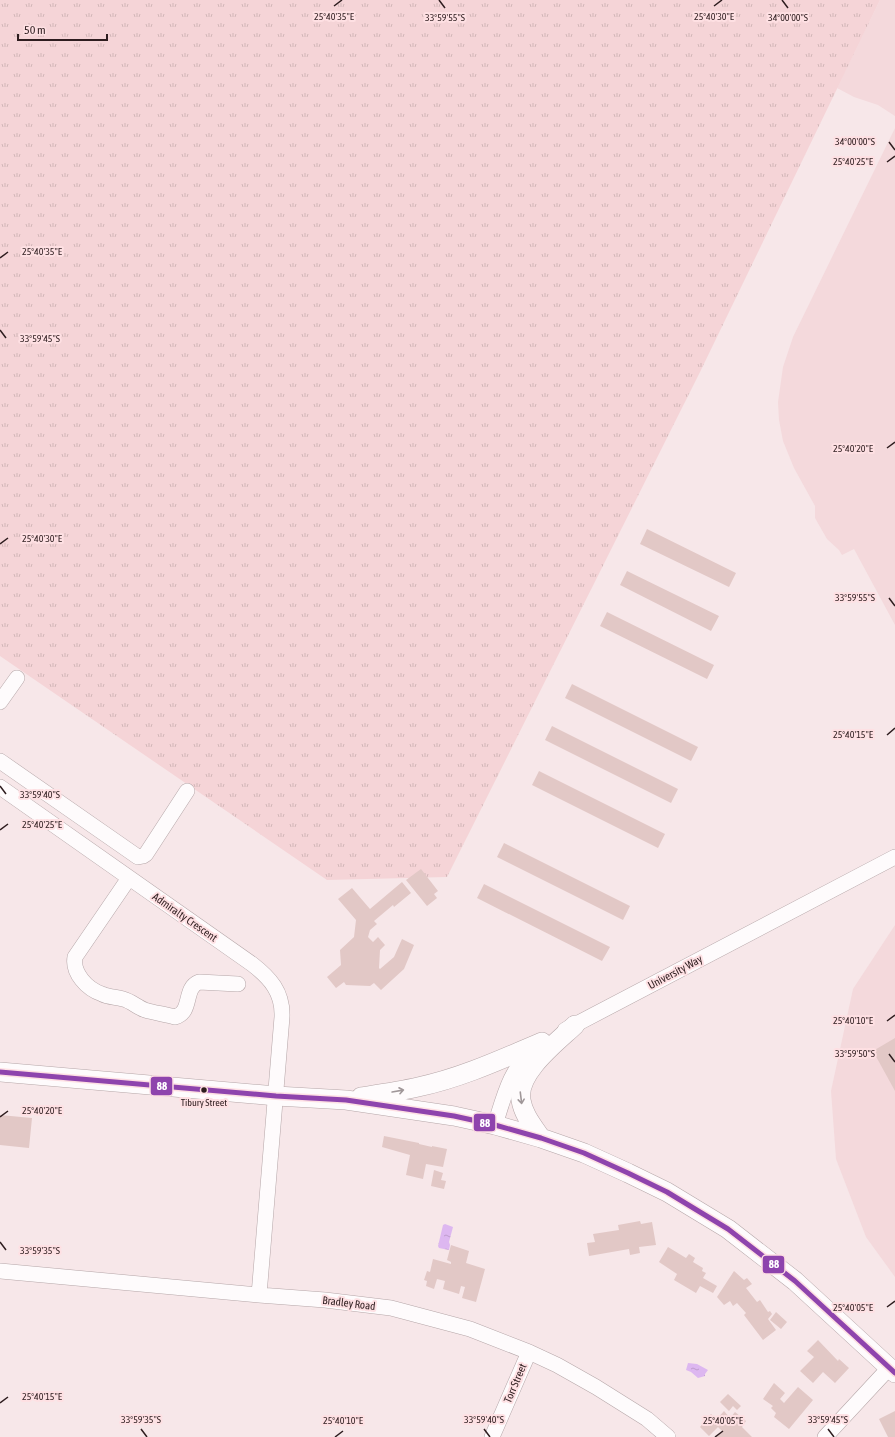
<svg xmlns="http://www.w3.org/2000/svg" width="895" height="1437" font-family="'Asap Condensed',sans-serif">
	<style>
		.built { fill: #f4d9dc }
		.grass { fill: url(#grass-tufts) }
		.water { fill: url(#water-ripples) }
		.building { fill: #e2c8c6 }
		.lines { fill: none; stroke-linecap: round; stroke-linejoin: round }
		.minor-casing { stroke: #b5a6a8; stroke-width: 16 }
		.major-casing { stroke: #b5a6a8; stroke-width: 20 }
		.minor { stroke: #fefbfc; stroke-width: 15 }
		.major { stroke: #fefbfc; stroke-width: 19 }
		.bus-1-casing { stroke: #fee0e3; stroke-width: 8 }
		.bus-1 { stroke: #8e44ad; stroke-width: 5 }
		.oneway { stroke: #a09799 }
		.ticks { fill: none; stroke: #2e1d1f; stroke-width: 1.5 }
		.bus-dot { fill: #2e1d1f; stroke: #fee0e3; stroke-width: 1.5 }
		.labels { text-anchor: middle; stroke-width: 4; stroke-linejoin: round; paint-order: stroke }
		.bus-label { font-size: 10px; fill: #2e1d1f; stroke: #fee0e3 }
		.street-label { font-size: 11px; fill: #2e1d1f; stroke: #fee0e3 }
		.ticks-label { font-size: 10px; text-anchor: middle; fill: #2e1d1f; stroke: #fee0e3; stroke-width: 4; stroke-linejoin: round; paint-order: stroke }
		.line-badge { stroke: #fee0e3; stroke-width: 1.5 }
		.badge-label { font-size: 11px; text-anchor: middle; font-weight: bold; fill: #fff }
	</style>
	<defs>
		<pattern id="grass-tufts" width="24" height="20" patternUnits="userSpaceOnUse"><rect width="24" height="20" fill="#f5d4d7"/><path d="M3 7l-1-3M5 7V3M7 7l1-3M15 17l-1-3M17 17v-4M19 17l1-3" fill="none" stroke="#d2b6b8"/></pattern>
		<pattern id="water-ripples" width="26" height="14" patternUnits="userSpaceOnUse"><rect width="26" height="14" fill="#ddb7f0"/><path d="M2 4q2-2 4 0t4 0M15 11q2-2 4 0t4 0" fill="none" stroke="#be9dcd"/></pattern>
	</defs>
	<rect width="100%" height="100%" fill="#f7e7e9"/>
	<path class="built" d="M880 0H895V116L878 105 854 97 837 88Z
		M895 128V625L854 549 842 555 839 550 827 539 815 518V506L794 468 783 441 779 420 778 402 783 367 793 337Z
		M895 925V1277L866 1237 836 1159 831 1091 853 989Z"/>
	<path class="grass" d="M0 0H880L700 372 447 877 327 880 0 656Z"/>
	<path class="water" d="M445 1224 453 1227 449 1242 450 1245 449 1250 439 1248 438 1246 443 1225Z
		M688 1363 697 1364 708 1370 705 1374V1376L698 1378 691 1372 686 1370Z"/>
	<path class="building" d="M647 529 736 573 729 587 640 544Z
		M627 571 719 616 711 631 620 585Z
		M607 612 714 665 707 679 600 626Z
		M572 684 698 747 691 761 565 698Z
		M552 726 678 789 671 803 545 740Z
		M539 771 665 834 658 848 532 785Z
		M504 843 630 906 623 920 497 857Z
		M421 869 438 891 434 894 437 898 427 906 406 880Z
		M402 882 411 893 394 907 393 905 374 921 377 924 370 930 368 937 373 942 378 937 385 945 380 950 379 968 380 969 394 957 402 939 414 945 404 969 381 990 374 983 370 986 346 985 344 982 336 988 327 977 341 965 340 950 354 937 356 920 338 899 352 888 370 909Z
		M484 884 610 947 602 961 477 898Z
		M895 1038V1091L873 1051Z
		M0 1115 32 1118 29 1148 0 1145Z
		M384 1136 419 1143V1144L432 1147V1146L447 1149 443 1167 426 1164 423 1179 406 1175 410 1155 382 1147Z
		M434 1170 443 1173 441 1180 446 1181 444 1189 431 1186Z
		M640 1221 641 1224 652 1222 656 1245 639 1247 640 1253 630 1255 629 1249 589 1256 587 1243 595 1242 593 1234 619 1230 618 1225Z
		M451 1245 469 1251 466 1263 485 1269 476 1302 462 1298 465 1287 461 1286 459 1294 443 1289 445 1281 437 1279 434 1289 426 1286 427 1281 424 1280 427 1271 430 1272 433 1259 451 1264V1262L447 1260Z
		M668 1247 686 1258 689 1254 695 1258 693 1262 703 1268 702 1271 706 1273 703 1278 717 1286 713 1293 700 1286 696 1293 674 1280 677 1274 659 1262Z
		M734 1271 744 1280 747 1278 752 1284 746 1288 757 1302 760 1300 768 1312 770 1311 772 1314 768 1319 776 1330 763 1340 744 1315 746 1313 737 1303 733 1306 730 1301 724 1305 717 1297Z
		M776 1312 787 1322 781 1329 770 1320Z
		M818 1340 838 1361 839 1359 849 1368 835 1383 823 1372 813 1383 800 1371 814 1357 807 1351Z
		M774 1383 785 1393 780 1399 784 1403 798 1387 813 1400 789 1429 774 1417 776 1413 771 1408 773 1406 763 1399Z
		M728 1394 741 1406 737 1410 733 1406 729 1411 720 1402Z
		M724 1411 730 1418 735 1412 746 1421 742 1427 752 1437H716L722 1431 718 1427 709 1436 700 1427 711 1414 717 1419Z
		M895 1411V1437H888L879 1419Z"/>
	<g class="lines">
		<defs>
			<path id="minor" d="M0 702 17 678
				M0 761 138 857 143 856 146 854 187 791
				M0 787 252 964C270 978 283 992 282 1017L259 1295
				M129 878 75 957C72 973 87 989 102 994 108 997 116 997 123 999 131 1001 137 1007 145 1010 154 1013 165 1014 175 1017 193 1012 183 988 199 982L238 984
				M565 1030 895 857
				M495 1125C505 1093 510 1070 535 1047
				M0 1271 259 1295 325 1300 391 1308 470 1329 529 1352 557 1365 596 1387 647 1419 668 1437
				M492 1437 529 1352
				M825 1437 889 1368"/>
			<path id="major" d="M0 1072 276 1096 346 1100 454 1116 495 1125 541 1138 584 1153 628 1173 667 1192 728 1229 795 1281 895 1373
				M361 1097C380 1094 400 1091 418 1087 461 1078 502 1059 542 1042
				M541 1138C533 1126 523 1114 521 1100 516 1073 557 1042 575 1025"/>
		</defs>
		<use href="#minor" class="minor-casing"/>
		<use href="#major" class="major-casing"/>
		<use href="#minor" class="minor"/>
		<use href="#major" class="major"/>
		<defs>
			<path id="bus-1" d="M0 1072 276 1096 346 1100 454 1116 495 1125 541 1138 584 1153 628 1173 667 1192 728 1229 795 1281 895 1373"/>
		</defs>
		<use href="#bus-1" class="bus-1-casing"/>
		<use href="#bus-1" class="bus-1"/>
	</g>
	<defs><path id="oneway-shaft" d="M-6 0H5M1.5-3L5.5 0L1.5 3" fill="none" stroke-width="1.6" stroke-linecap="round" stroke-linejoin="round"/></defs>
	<g class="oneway">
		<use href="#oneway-shaft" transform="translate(398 1091) rotate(-10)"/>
		<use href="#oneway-shaft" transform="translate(521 1098) rotate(83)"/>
	</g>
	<path class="ticks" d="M439 0 445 8M782 0 788 8M334 6 342 0M714 6 722 0M889 142 895 150M887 162 895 156M0 258 8 252M0 330 6 338M887 448 895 442M0 544 8 538M889 598 895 606M887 735 895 728M0 786 6 794M0 830 8 824M887 1021 895 1015M889 1054 895 1062M0 1117 8 1111M0 1242 6 1250M887 1307 895 1301M0 1403 8 1397M141 1429 147 1437M484 1429 490 1437M828 1429 834 1437M335 1437 343 1431M715 1437 723 1431"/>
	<circle class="bus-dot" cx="204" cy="1090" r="3.5"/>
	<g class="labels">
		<g class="bus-label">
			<text x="204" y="1106">Tibury Street</text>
		</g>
		<g class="street-label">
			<text transform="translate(185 917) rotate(35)" y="4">Admiralty Crescent</text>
			<text transform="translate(675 972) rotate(-28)" y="4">University Way</text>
			<text transform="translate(349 1303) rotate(7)" y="4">Bradley Road</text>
			<text transform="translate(515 1383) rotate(-67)" y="4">Torr Street</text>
		</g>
	</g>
	<g class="ticks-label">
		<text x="334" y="20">25°40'35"E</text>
		<text x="714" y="20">25°40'30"E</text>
		<text x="445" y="21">33°59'55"S</text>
		<text x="788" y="21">34°00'00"S</text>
		<text x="855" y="145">34°00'00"S</text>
		<text x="853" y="165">25°40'25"E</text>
		<text x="42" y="255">25°40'35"E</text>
		<text x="40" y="342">33°59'45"S</text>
		<text x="853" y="452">25°40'20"E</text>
		<text x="42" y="542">25°40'30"E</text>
		<text x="855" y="601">33°59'55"S</text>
		<text x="853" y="738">25°40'15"E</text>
		<text x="40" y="798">33°59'40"S</text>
		<text x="42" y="828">25°40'25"E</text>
		<text x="853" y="1024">25°40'10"E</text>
		<text x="855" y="1057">33°59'50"S</text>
		<text x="42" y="1114">25°40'20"E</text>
		<text x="40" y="1254">33°59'35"S</text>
		<text x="853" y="1311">25°40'05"E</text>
		<text x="42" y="1400">25°40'15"E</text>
		<text x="141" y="1423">33°59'35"S</text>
		<text x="484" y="1423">33°59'40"S</text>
		<text x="828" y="1423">33°59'45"S</text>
		<text x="343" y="1424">25°40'10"E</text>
		<text x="723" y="1424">25°40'05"E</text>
	</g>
	<g class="line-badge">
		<rect x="150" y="1076" width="23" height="20" rx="4" fill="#8e44ad"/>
		<rect x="473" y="1113" width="23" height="19" rx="4" fill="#8e44ad"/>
		<rect x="762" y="1255" width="23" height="19" rx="4" fill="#8e44ad"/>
	</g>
	<g class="badge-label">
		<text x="162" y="1090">88</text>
		<text x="485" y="1127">88</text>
		<text x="774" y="1268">88</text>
	</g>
	<path d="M18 34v6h89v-6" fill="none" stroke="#2e1d1f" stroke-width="2"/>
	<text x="24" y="34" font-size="12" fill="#2e1d1f" stroke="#fee0e3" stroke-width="3" paint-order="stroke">50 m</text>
</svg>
